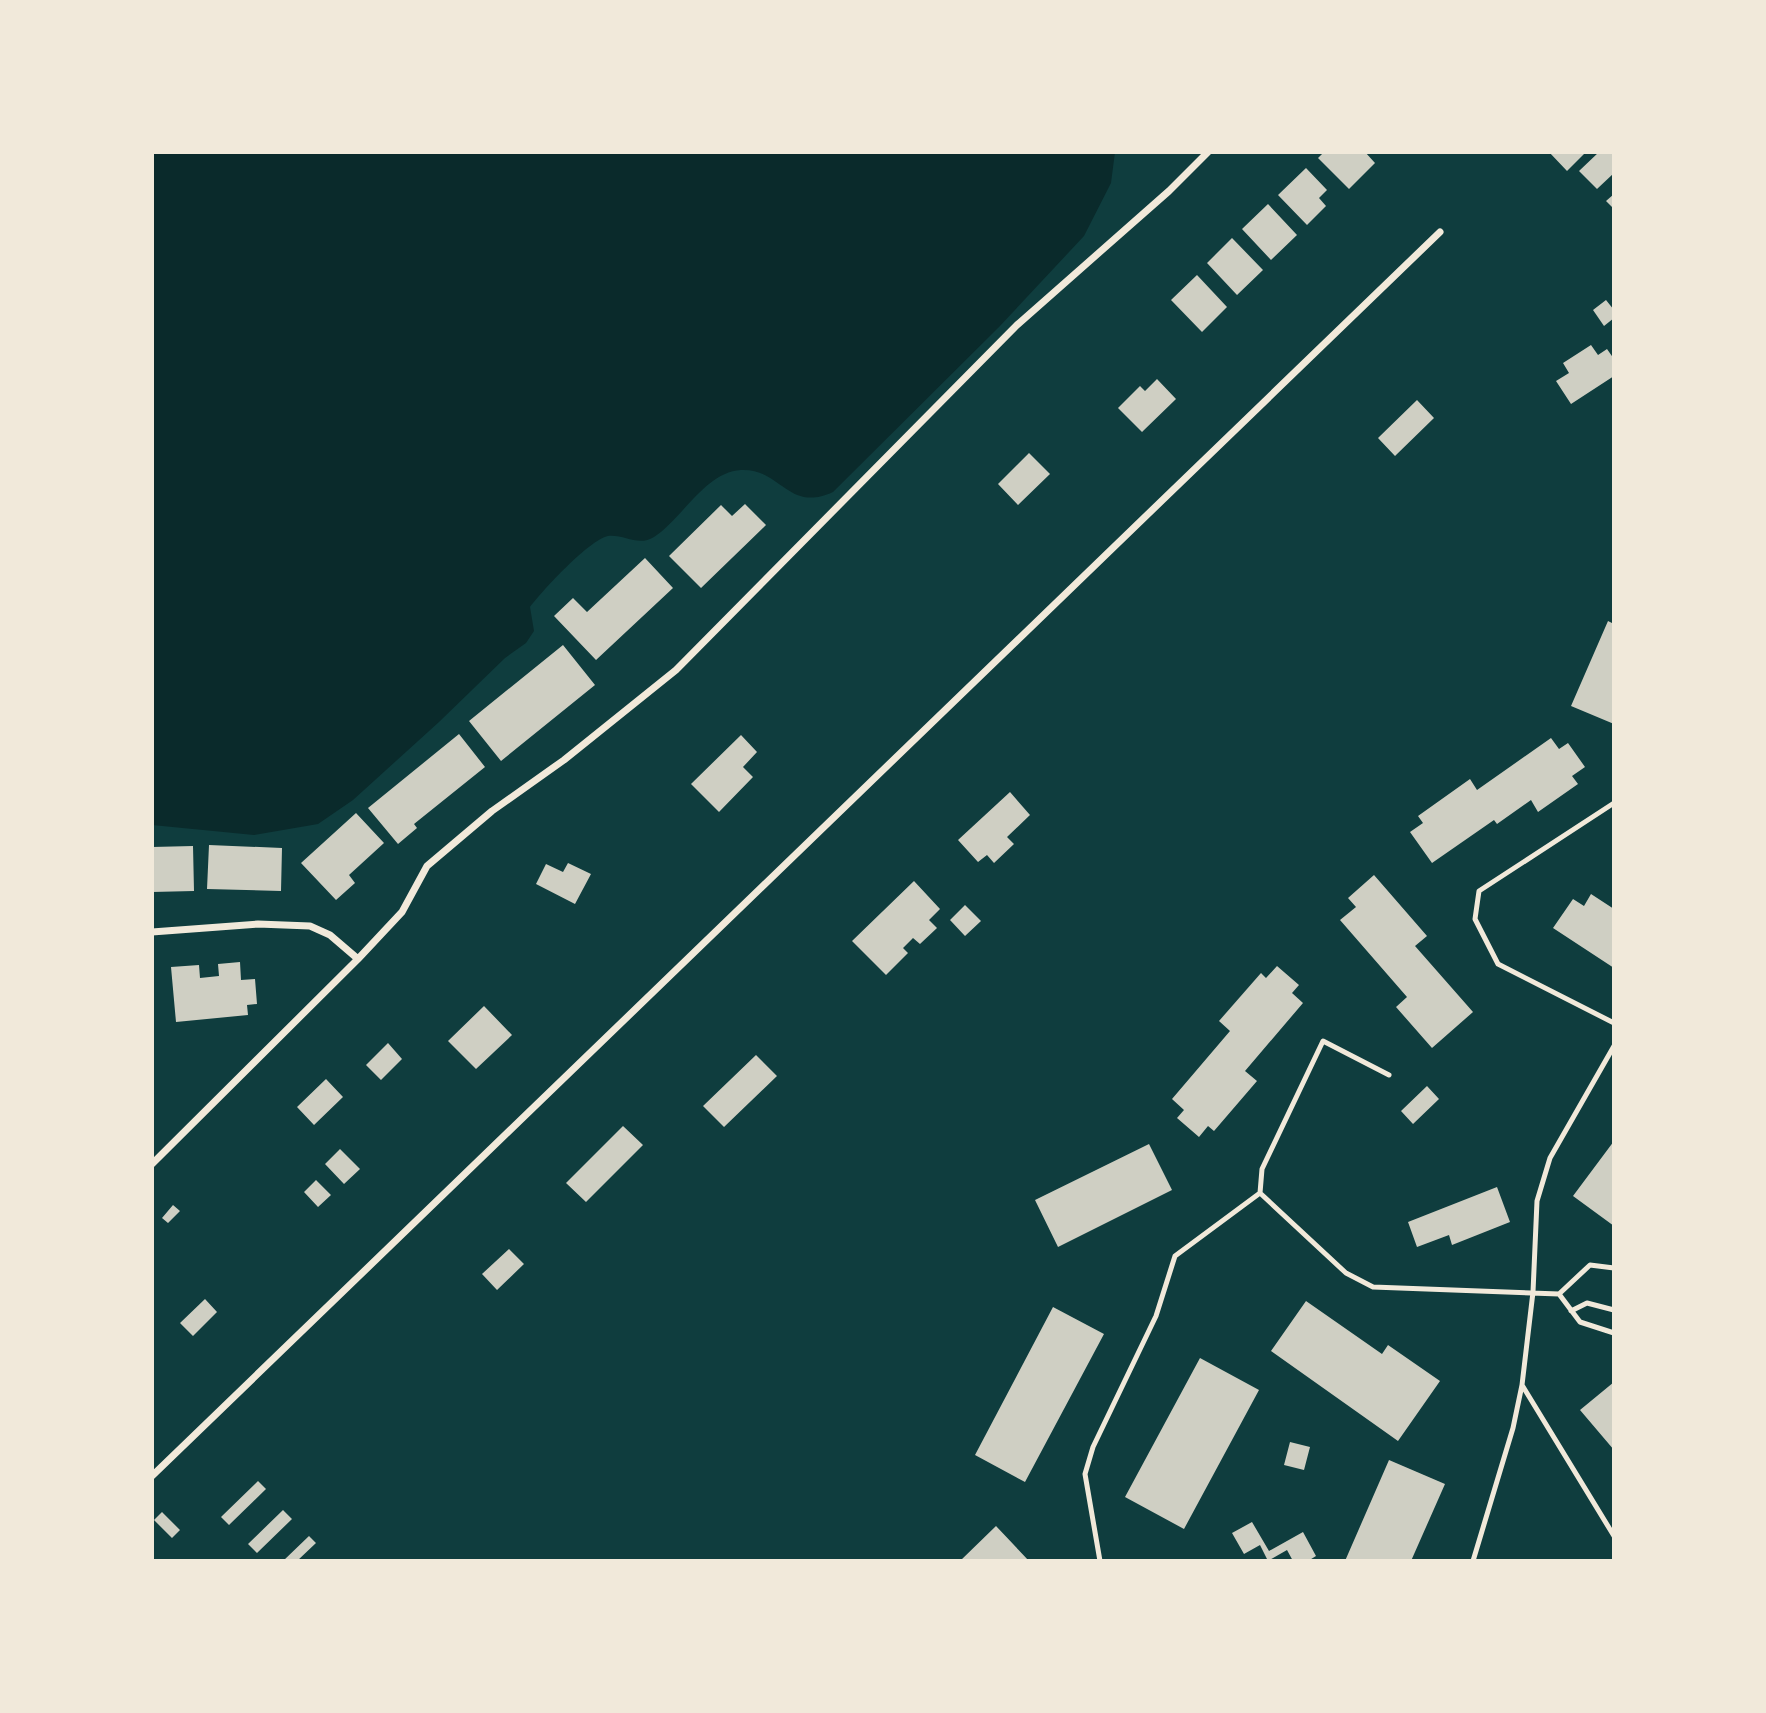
<svg xmlns="http://www.w3.org/2000/svg" width="1766" height="1713" font-family="Lato,sans-serif">
	<style>
		.water { fill: #0a2a2b }
		.building { fill: #cfcfc3 }
		.lines { fill: none; stroke-linecap: round; stroke-linejoin: round }
		.service { stroke: #f1e9da; stroke-width: 5 }
		.minor { stroke: #f1e9da; stroke-width: 7 }
	</style>
	<rect width="100%" height="100%" fill="#0f3d3e"/>
	<path class="water" d="M156 152H1115L1111 183 1084 236 999 327 833 492C788 513 781 468 741 470 705 472 682 519 654 537 638 547 624 534 608 536 589 540 543 590 530 607L534 631 526 643 505 658 439 722 353 800 318 824 254 835 152 825V155Z"/>
	<path class="building" d="M1324 152H1365L1375 163 1349 189 1318 158Z
		M1549 152H1586L1567 171Z
		M1599 152H1614V173L1597 189 1579 171Z
		M1306 168 1327 190 1319 198 1326 206 1307 225 1278 195Z
		M1614 194V209L1606 201Z
		M1268 204 1297 235 1271 260 1242 229Z
		M1232 238 1263 270 1237 295 1207 263Z
		M1197 275 1227 307 1202 332 1171 300Z
		M1606 300 1614 310V318L1604 326 1593 310Z
		M1591 345 1598 355 1607 349 1614 359V376L1571 404 1556 381 1569 373 1563 363Z
		M1157 379 1176 399 1142 432 1118 408 1140 386 1145 391Z
		M1417 400 1434 418 1395 456 1378 438Z
		M1029 453 1050 474 1018 505 998 484Z
		M745 504 766 525 701 588 669 556 721 505 732 516Z
		M645 558 673 588 596 660 554 616 573 598 587 612Z
		M1608 621 1614 624V724L1571 706Z
		M563 645 595 685 501 761 469 721Z
		M459 734 485 767 414 824 417 828 398 844 368 808Z
		M741 735 757 752 743 767 753 777 719 812 691 784Z
		M1551 738 1559 749 1568 743 1585 767 1572 776 1578 784 1538 812 1531 800 1497 824 1494 820 1432 863 1410 832 1423 823 1418 816 1470 779 1477 790Z
		M1010 792 1030 815 1007 837 1014 844 994 863 987 855 978 862 958 840Z
		M356 813 384 843 349 875 355 883 336 900 301 863Z
		M209 845 282 848 281 891 207 889Z
		M193 846 194 891 152 892V847Z
		M568 863 591 874 575 904 536 884 546 864 563 872Z
		M1374 875 1427 936 1415 946 1473 1012 1432 1048 1396 1007 1407 997 1340 920 1356 907 1348 898Z
		M914 881 940 909 929 920 937 928 920 944 913 938 903 948 908 953 886 975 852 941Z
		M1591 894 1614 909V968L1553 928 1573 899 1584 906Z
		M965 905 981 921 965 936 950 920Z
		M240 962 241 980 255 979 257 1004 247 1005 248 1015 176 1022 171 967 199 965 200 978 219 976 218 964Z
		M1277 966 1299 985 1292 993 1303 1003 1245 1071 1257 1081 1214 1131 1208 1126 1199 1137 1177 1118 1184 1110 1172 1099 1230 1031 1219 1021 1261 973 1266 978Z
		M484 1006 512 1035 476 1069 448 1041Z
		M388 1043 402 1059 381 1080 366 1065Z
		M756 1055 777 1076 724 1127 703 1106Z
		M326 1079 343 1097 314 1125 297 1107Z
		M1427 1086 1439 1099 1413 1124 1401 1111Z
		M623 1126 643 1145 586 1202 566 1183Z
		M1614 1141V1226L1573 1196Z
		M1149 1144 1172 1190 1058 1247 1035 1200Z
		M340 1149 360 1169 344 1184 325 1164Z
		M316 1180 331 1195 318 1207 304 1192Z
		M1497 1187 1510 1222 1452 1245 1449 1235 1417 1247 1408 1222Z
		M173 1205 180 1211 168 1223 162 1218Z
		M509 1249 524 1264 497 1290 482 1274Z
		M205 1299 217 1312 193 1336 180 1323Z
		M1306 1301 1382 1354 1388 1345 1440 1381 1398 1441 1271 1351Z
		M1053 1307 1104 1334 1025 1482 975 1455Z
		M1200 1358 1259 1390 1184 1529 1125 1497Z
		M1614 1382V1450L1580 1410Z
		M1290 1442 1310 1447 1304 1470 1284 1465Z
		M1389 1460 1445 1484 1411 1561H1345Z
		M258 1481 266 1489 229 1525 221 1517Z
		M283 1510 292 1519 257 1553 248 1544Z
		M162 1512 180 1530 172 1538 154 1520Z
		M1252 1522 1269 1551 1303 1532 1316 1556 1308 1561H1293L1287 1550 1268 1561 1260 1545 1244 1554 1232 1533Z
		M996 1526 1029 1561H960Z
		M309 1536 316 1543 297 1561H283Z"/>
	<g class="lines">
		<path class="service" d="M1614 803 1479 891 1475 919 1498 964 1614 1023
			M1614 1046 1550 1158 1537 1201 1533 1292 1522 1385 1614 1536
			M1260 1193 1262 1169 1323 1041 1389 1075
			M1559 1294 1580 1322 1614 1333
			M1571 1311 1587 1303 1614 1310
			M1100 1561 1085 1474 1093 1447 1156 1316 1175 1256 1260 1193 1346 1273 1373 1287 1559 1294 1590 1265 1614 1268
			M1473 1561 1513 1428 1522 1385"/>
		<path class="minor" d="M152 932 258 924 310 926 330 935 358 959
			M152 1164 358 959 402 912 427 866 492 811 564 760 676 670 1017 325 1169 191 1208 152
			M152 1476 1440 232"/>
	</g>
	<rect width="1766" height="1713" fill="none" stroke="#f1e9da" stroke-width="308"/>
</svg>
